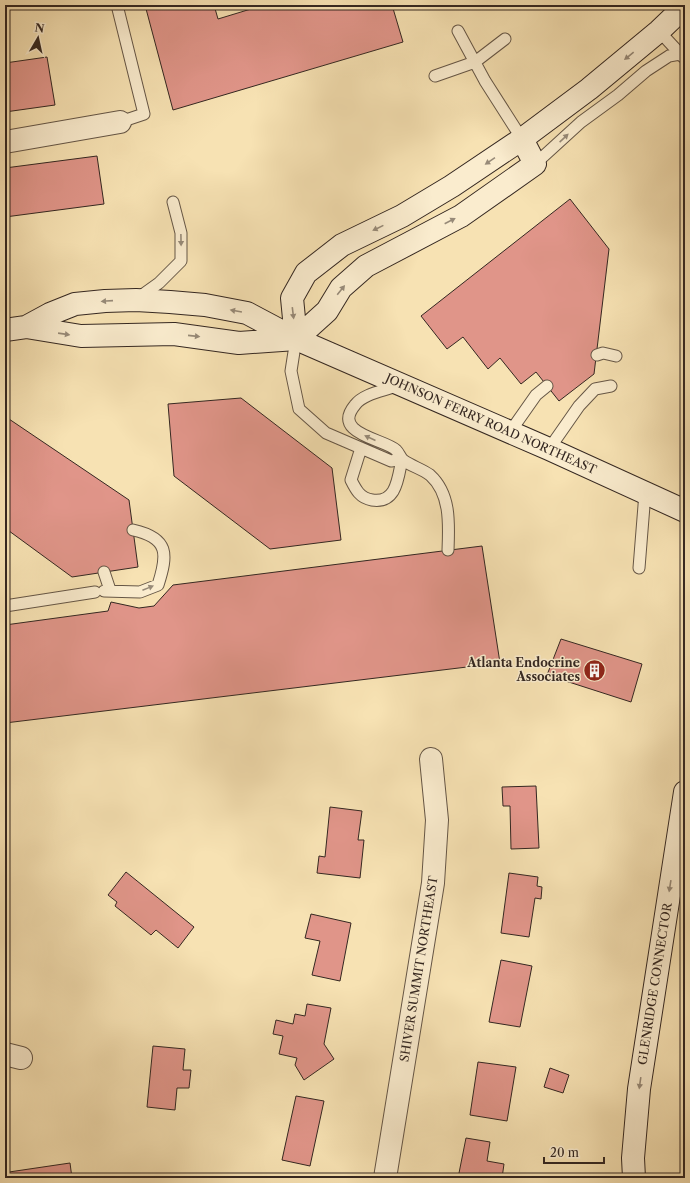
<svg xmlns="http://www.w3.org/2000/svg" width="690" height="1183" font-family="'Libre Caslon Text',serif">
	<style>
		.building { fill: #e09589; stroke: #342721 }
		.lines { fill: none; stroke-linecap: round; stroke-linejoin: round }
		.lane-casing { stroke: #655646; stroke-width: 13 }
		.street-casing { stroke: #655646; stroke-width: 24 }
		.secondary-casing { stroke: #342721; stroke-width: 24 }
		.lane { stroke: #faecce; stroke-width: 11 }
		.street { stroke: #faecce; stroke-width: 22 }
		.secondary { stroke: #faecce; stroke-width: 22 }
		.oneway { fill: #978a78 }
		.labels { text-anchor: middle; stroke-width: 3; stroke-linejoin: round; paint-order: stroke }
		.street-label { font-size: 12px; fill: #342721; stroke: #faecce }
		.poi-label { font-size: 12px; font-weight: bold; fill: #342721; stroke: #faecce; text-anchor: end }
	</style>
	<rect width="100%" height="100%" fill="#f7e2b3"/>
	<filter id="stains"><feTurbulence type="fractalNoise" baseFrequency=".005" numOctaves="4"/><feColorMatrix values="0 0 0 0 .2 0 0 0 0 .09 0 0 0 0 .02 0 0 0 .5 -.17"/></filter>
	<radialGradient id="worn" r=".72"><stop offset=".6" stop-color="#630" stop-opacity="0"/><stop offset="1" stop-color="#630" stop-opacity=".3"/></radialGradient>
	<path class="building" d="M145 5H214L218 19 264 5H392L403 42 173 110Z
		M47 57 55 105 5 112V63Z
		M97 156 104 204 5 217V168Z
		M570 199 609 249 594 374 559 401 536 372 521 384 500 358 488 369 463 337 447 349 421 316Z
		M241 398 332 468 341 540 270 549 174 476 168 404Z
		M5 419H9L129 500 138 567 72 577 5 528Z
		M482 546 500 663 5 723V625L108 611 111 602 139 608 154 606 173 585Z
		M561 639 642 664 631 702 547 675Z
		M536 786 539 848 511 849 510 806H503L502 787Z
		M330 807 362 811 358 840H364L360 878 317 873 319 856 325 857Z
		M126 872 194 927 178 948 156 930 151 935 115 906 117 902 108 895Z
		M509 873 538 877 537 886 542 887 541 899 535 898 529 937 501 933Z
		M311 914 351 923 340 981 312 975 320 941 305 938Z
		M501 960 532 966 520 1027 489 1022Z
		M307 1004 331 1008 324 1044 334 1059 304 1080 295 1065 297 1058 279 1054 283 1036 273 1034 276 1020 293 1024 295 1014 305 1016Z
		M153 1046 185 1049 183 1070H191L189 1088H177L175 1110 147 1107Z
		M478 1062 516 1067 507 1121 470 1115Z
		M550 1068 569 1075 563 1093 544 1087Z
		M296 1096 324 1101 310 1166 282 1160Z
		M466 1138 490 1142 487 1161 504 1164 502 1178H458Z
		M70 1163 72 1178H10L9 1172Z"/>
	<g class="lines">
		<defs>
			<path id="lane" d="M117 5 144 114 120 122
				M458 31 485 81 522 139
				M659 31 683 57
				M435 76 475 62 505 39
				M535 164 581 122 618 95 646 71 669 56 680 54
				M138 298 159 283 181 261V233L173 202
				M296 339 291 371 299 409 326 433 391 461 402 459
				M597 355 603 353 616 356
				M399 385C385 391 364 393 355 405 331 434 384 439 396 450 399 453 400 457 403 460 411 466 422 469 430 475 451 494 449 524 448 550
				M510 432 536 395 547 386
				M361 448 351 480C356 490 360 498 372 500 397 504 398 477 402 459
				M549 449 579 406 595 389 611 386
				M639 568 645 493
				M104 572 110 590
				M104 591 140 592 158 585C168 554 169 538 133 530
				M5 606 95 592"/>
			<path id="street" d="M5 142 120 122
				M5 1054 21 1058
				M385 1178 433 883 437 820 431 759"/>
			<path id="secondary" d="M26 327 50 314 75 304 105 301 136 300 170 302 205 305 247 313 296 339 549 449 685 511
				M5 330 26 327 81 336 174 334 239 343 296 339
				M296 339 292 298 306 273 342 245 402 216 452 186 522 139 589 89 659 31 685 6
				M296 339 327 311 341 288 366 266 461 216 535 164 522 139
				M634 1178 633 1158 639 1089 685 792"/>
		</defs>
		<use href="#lane" class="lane-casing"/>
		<use href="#street" class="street-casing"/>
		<use href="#secondary" class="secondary-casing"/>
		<use href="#lane" class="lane"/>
		<use href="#street" class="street"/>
		<use href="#secondary" class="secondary"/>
	</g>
	<defs><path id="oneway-solid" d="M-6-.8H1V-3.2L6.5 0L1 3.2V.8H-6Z"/></defs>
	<g class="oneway">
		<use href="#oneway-solid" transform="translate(629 56) rotate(141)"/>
		<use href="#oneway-solid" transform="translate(564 138) rotate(-43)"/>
		<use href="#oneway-solid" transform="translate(490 161) rotate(146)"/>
		<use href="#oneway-solid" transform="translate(450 221) rotate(-27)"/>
		<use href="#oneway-solid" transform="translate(378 228) rotate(154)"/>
		<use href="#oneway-solid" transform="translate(181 240) rotate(89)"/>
		<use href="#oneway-solid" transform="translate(341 290) rotate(-51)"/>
		<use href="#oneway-solid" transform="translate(107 301) rotate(176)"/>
		<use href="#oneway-solid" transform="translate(236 311) rotate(-170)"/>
		<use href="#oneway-solid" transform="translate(293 313) rotate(83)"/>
		<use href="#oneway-solid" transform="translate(64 334) rotate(8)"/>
		<use href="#oneway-solid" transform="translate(194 336) rotate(6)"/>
		<use href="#oneway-solid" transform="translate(370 438) rotate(-156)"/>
		<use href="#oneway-solid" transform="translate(148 588) rotate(-22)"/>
		<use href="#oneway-solid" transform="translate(670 886) rotate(99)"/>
		<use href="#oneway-solid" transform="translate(640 1083) rotate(98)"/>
	</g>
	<defs>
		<symbol id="building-disc" viewBox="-11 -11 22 22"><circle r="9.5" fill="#8f2418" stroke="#faecce"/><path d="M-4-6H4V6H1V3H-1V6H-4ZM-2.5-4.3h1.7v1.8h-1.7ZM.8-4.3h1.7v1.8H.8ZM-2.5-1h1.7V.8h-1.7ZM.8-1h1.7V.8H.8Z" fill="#fff"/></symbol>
	</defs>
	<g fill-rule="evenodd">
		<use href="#building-disc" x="582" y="658" width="25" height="25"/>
	</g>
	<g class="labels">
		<g class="street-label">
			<text transform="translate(491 424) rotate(24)" y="4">JOHNSON FERRY ROAD NORTHEAST</text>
			<text transform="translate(419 969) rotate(-81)" y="4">SHIVER SUMMIT NORTHEAST</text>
			<text transform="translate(655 984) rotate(-81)" y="4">GLENRIDGE CONNECTOR</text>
		</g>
		<g class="poi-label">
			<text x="580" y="667">Atlanta Endocrine<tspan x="580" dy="14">Associates</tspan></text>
		</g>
	</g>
	<rect width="690" height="1183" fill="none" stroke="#f7e2b3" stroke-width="20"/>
	<rect x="6" y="6" width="678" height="1171" fill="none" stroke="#342721" stroke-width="2"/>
	<rect x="10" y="10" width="670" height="1163" fill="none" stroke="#342721"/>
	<g transform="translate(38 38) rotate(9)" stroke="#faecce" stroke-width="3" paint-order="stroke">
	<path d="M0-3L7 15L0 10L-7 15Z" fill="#342721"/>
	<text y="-6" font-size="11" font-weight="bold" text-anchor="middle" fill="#342721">N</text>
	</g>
	<path d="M544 1157v6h60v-6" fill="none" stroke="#342721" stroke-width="2"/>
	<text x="550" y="1157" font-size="12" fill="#342721" stroke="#faecce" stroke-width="3" paint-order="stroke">20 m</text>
	<rect width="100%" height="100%" filter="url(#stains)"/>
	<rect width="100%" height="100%" fill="url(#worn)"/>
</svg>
